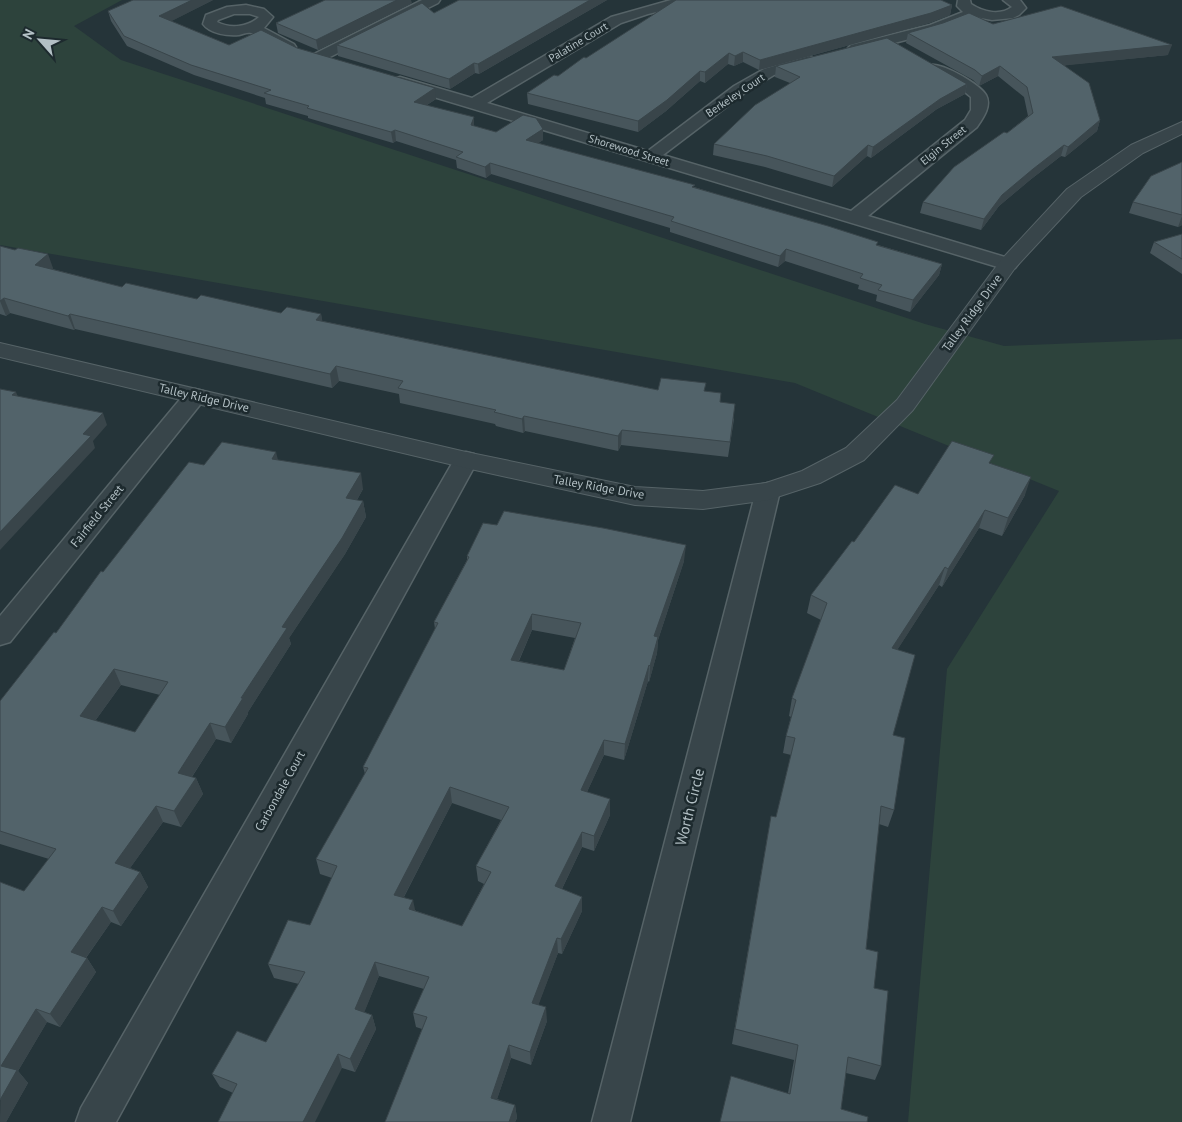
<svg xmlns="http://www.w3.org/2000/svg" width="1182" height="1122" font-family="'PT Sans',sans-serif">
	<style>
		.green { fill: #2d433c }
		.lines { fill: none; stroke-linecap: round; stroke-linejoin: round }
		.minor-casing { stroke: #566367; stroke-width: 3 }
		.tertiary-casing { stroke: #566367; stroke-width: 2 }
		.minor { fill: #38454a; fill-rule: evenodd }
		.tertiary { fill: #38454a; fill-rule: evenodd }
		.wall { fill: #47555b; fill-rule: evenodd }
		.shaded-wall { fill: #39454a }
		.building { fill: #52636a; stroke: #39454a; fill-rule: evenodd }
		.labels { text-anchor: middle; stroke-width: 5; stroke-linejoin: round; paint-order: stroke }
		.far-street-label { font-size: 11px; fill: #b3c0c5; stroke: #1d2a2e }
		.street-label { font-size: 12px; fill: #b3c0c5; stroke: #1d2a2e }
		.near-street-label { font-size: 15px; fill: #b3c0c5; stroke: #1d2a2e }
	</style>
	<rect width="100%" height="100%" fill="#253439"/>
	<path class="green" d="M0 0H122L74 26 121 60 925 324 1004 346 1182 339V1122H908L947 669 1059 491 795 383 0 245Z"/>
	<g class="lines">
		<defs>
			<path id="minor" d="M422 0H440L438 3 324 60H314L311 57 314 54Z
				M671 0H696L694 3 648 14 621 23 487 103 648 151 734 86 764 69 809 56 814 58 817 61 814 64 774 75 746 92 663 155 851 211 965 120 971 110V97L960 88 930 71 927 68 930 65C941 62 980 84 986 95 992 106 983 118 977 127L868 216 1015 260 1018 264 1015 268 1008 270 1001 268 394 85 392 82 394 79 400 77 472 98 611 17Z
				M958 0H970L971 4C983 12 1000 16 1012 7L1003 0H1020L1026 8 1019 15 1013 18 992 20 976 17 940 31 856 53 851 51 848 48 851 45 930 25 963 12 957 6Z
				M246 5 264 9 273 17 264 28 294 44 296 47 294 50C278 54 266 36 251 33 248 32 243 34 239 35 228 36 210 34 203 24L206 15 227 7ZM234 14H250L259 17C248 27 230 29 217 22L218 20Z
				M195 389 203 391 206 396 203 401 10 642 0 645V616L187 391Z
				M466 452 474 454 478 460 116 1122H76L81 1108 454 460 458 454Z
				M768 483 777 485 780 491 630 1122H592L756 491 759 485Z"/>
			<path id="tertiary" d="M1182 122V134L1143 153 1081 197 1015 268 913 410 864 460 820 483 768 500 703 509 635 505 466 468 0 357V343L466 452 635 487 703 491 766 483 802 471 846 448 897 400 1001 260 1067 189 1131 145Z"/>
		</defs>
		<use href="#minor" class="minor-casing"/>
		<use href="#tertiary" class="tertiary-casing"/>
		<use href="#minor" class="minor"/>
		<use href="#tertiary" class="tertiary"/>
	</g>
	<path class="wall" d="M213 0 171 21 229 45 297 48 436 99 427 105 474 126 496 132 543 140 538 143 694 187 878 245 942 264 939 275 910 312 876 301 877 295 858 289 859 285 785 261 778 267 670 232V228L491 174 486 178 457 168 456 160 396 141 393 143 308 118V116L266 104 265 98 194 75 127 46 111 21 108 11Z
		M459 0H607L479 74 475 73 450 89 338 56 337 45 434 13Z
		M945 2 952 5 950 15 929 23 759 70 743 62 734 66 728 64 705 83 700 81 666 111 638 132 528 104 527 93 558 76 586 58Z
		M412 3 318 50 278 33 276 23Z
		M943 23 993 24 1168 55 1065 65 1100 120 1097 131 1065 157 1061 156 1030 180 999 206 981 230 920 213 923 202 1007 133 1028 116 1024 97 998 76 979 86 973 80 906 43 908 33Z
		M776 66 967 84 965 94 937 109 871 158 867 156 832 187 765 167 713 155 714 144 790 83 775 77Z
		M1182 162V225L1178 227 1129 213 1133 202Z
		M1182 234V274L1150 253 1154 242Z
		M0 246 53 268 52 269 122 287 281 313 321 314 322 321 658 390 705 391 720 402 734 419 728 457 621 445 618 451 525 431 523 433 496 426 495 424 400 403 399 394 339 381 332 388 75 329 74 330 10 313 6 316 0 314Z
		M278 460 363 489 357 500 363 501 366 517 345 554 289 638 291 644 248 712V714L231 743 216 739 192 777 196 778 203 794 181 827 163 822 130 868 140 872 148 887 121 926 111 922 86 958H87L96 972 60 1027 47 1022 18 1071 28 1083 6 1122H0L24 891 49 859 0 844V701L56 633 103 572 204 465ZM121 685 160 695 135 732 95 721Z
		M991 463 1025 495 1002 536 979 528 942 587 939 585 897 650 893 735 894 810 888 827 879 824 866 949 874 988 881 1066 875 1080 846 1073 841 1109 788 1093 794 1060 732 1044 768 833 776 817 791 755 783 753 786 736 791 717 789 716 792 698 821 620 807 613 811 595 854 542 918 494Z
		M467 556 684 561 658 640 657 653 649 682 648 681 624 760 604 755 587 792 610 799V815L594 851 582 847 562 889 582 897V911L562 954 558 953 538 1005 547 1021 531 1065 511 1058 497 1099 515 1105 517 1118 515 1122H385L422 1029 416 1027 413 1013 424 989 379 976 364 1012 372 1015 376 1029 355 1072 342 1068 233 1093 220 1087 212 1074 266 1042 299 984 274 978 268 964 310 925 332 878 320 874 316 859 365 774 363 767 435 629 434 622 467 560ZM532 630 575 638 564 670 519 661ZM452 803 501 820 476 866 478 881 484 884 462 926 416 911 404 897Z"/>
	<path class="shaded-wall" d="M192 0H213L162 26 159 16Z
		M397 0H411L412 3 318 50 316 40Z
		M590 0H607L479 74 478 64Z
		M952 5 950 15 929 23 759 70 760 60Z
		M1172 45 1168 55 1050 67 1052 57Z
		M743 52V62L734 66 735 56Z
		M729 53 728 64 705 83V72Z
		M474 63 475 73 450 89 449 79Z
		M1000 66 998 76 979 86 982 76Z
		M700 71V81L666 111 638 132V121Z
		M967 84 965 94 937 109 871 158 873 147 940 99Z
		M435 88 436 99 416 112 414 102Z
		M474 117V128L471 125Z
		M1100 120 1097 131 1065 157 1068 147Z
		M543 129V140L527 151 526 140Z
		M395 130 396 141 393 143 391 132Z
		M868 145 867 156 832 187 834 176Z
		M1064 145 1061 156 1030 180 999 206 981 230 984 219 1002 195 1033 169Z
		M490 163 491 174 486 178 485 167Z
		M1182 216V225L1178 227Z
		M786 249 785 261 778 267 780 256Z
		M48 254 53 268 40 279 35 265Z
		M942 264 939 275 910 312 913 300Z
		M4 298 10 313 6 316 0 301Z
		M70 314 75 329 74 330 68 316Z
		M321 314 324 329 316 320Z
		M336 366 339 381 332 388 330 374Z
		M16 392 21 404 12 395Z
		M103 413 107 425 93 441 95 448 0 550V532L83 434Z
		M524 416 525 431 523 433 522 419Z
		M622 430 621 445 618 451V436Z
		M276 452 280 468 272 459Z
		M361 473 363 489 349 514 346 498Z
		M1031 477 1025 495 1002 536 1008 518Z
		M363 501 366 517 345 554 289 638 291 644 248 712V714L231 743 225 727 282 627Z
		M985 510 979 528 942 587 948 569Z
		M686 545 684 561 658 640 657 653 649 682 650 666 654 636Z
		M945 567 939 585 887 666 892 648Z
		M532 614V630L512 676 511 660Z
		M649 665 648 681 624 760 625 744Z
		M114 669 121 685 87 732 80 716Z
		M210 723 216 739 184 789 178 773Z
		M604 740V755L581 805V790Z
		M196 778 203 794 181 827 174 811Z
		M450 787 452 803 397 910 394 895Z
		M610 799V815L594 851V836Z
		M156 806 163 822 123 878 115 863Z
		M582 832V847L556 901 555 886Z
		M140 872 148 887 121 926 113 911Z
		M582 897V911L562 954 561 939Z
		M413 900 416 914 409 909Z
		M102 907 111 922 80 966 71 952Z
		M557 938 558 953 534 1017 532 1003Z
		M87 958 96 972 60 1027 50 1014Z
		M375 962 379 976 360 1023 355 1009Z
		M546 1007 547 1021 531 1065 530 1052Z
		M36 1009 47 1022 18 1071 28 1083 6 1122H0L1 1066Z
		M372 1015 376 1029 355 1072 350 1059Z
		M509 1045 511 1058 493 1111 491 1098Z
		M338 1054 342 1068 315 1122H303Z
		M515 1105 517 1118 515 1122H509Z"/>
	<path class="building" d="M133 0H192L159 16 229 45 261 30 297 48 435 88 414 102 474 117 471 125 496 132 523 115 536 118 543 129 526 140 695 185 692 187 828 226 878 242 876 245 942 264 913 300 878 290 882 285 860 278 863 274 786 249 780 256 671 221 674 217 490 163 485 167 456 157 463 152 395 130 391 132 307 108 309 106 264 93 271 90 191 65 124 36 108 11Z
		M325 0H397L316 40 276 23Z
		M459 0H590L478 64 474 63 449 79 337 45 422 3 434 13Z
		M676 0H941L952 5 931 13 760 60 743 52 735 56 729 53 705 72 700 71 667 100 638 121 527 93 554 75 558 76 584 57 586 58Z
		M1061 6 1172 45 1052 57 1089 83 1100 120 1068 147 1064 145 1033 169 1002 195 984 219 923 202 954 167 1004 132 1007 133 1033 113 1027 87 1000 66 982 76 975 70 908 33 943 23 969 13 993 24Z
		M887 38 967 84 940 99 873 147 868 145 834 176 767 156 714 144 755 105 800 77 776 66Z
		M1182 162V215L1133 202 1151 176Z
		M1182 234V259L1154 242Z
		M0 246 15 250 18 248 48 254 35 265 122 287 126 283 197 299 201 295 281 313 287 307 321 314 316 320 658 390 661 378 706 383 704 391 721 393 720 402 735 404 730 442 622 430 618 436 524 416 522 419 494 412 496 410 398 388 403 381 336 366 330 374 70 314 68 316 4 298 0 301Z
		M0 389 16 392 12 395 103 413 83 434 91 436 0 532Z
		M952 441 994 455 989 463 1031 477 1008 518 985 510 948 569 945 567 892 648 915 655 893 735 905 738 894 810 881 806 866 949 878 952 874 988 888 991 881 1066 848 1057 841 1109 868 1117 867 1122H720L731 1076 790 1094 798 1045 735 1029 771 816 776 817 795 738 786 736 796 700 792 698 827 603 811 595 852 541 854 542 895 485 918 494Z
		M222 442 276 452 272 459 361 473 346 498 363 501 342 538 282 627 287 628 241 698H243L225 727 210 723 178 773 196 778 174 811 156 806 115 863 140 872 113 911 102 907 71 952 87 958 50 1014 36 1009 1 1066 17 1070 0 1100V882L24 891 56 849 0 831V701L54 632 56 633 101 571 103 572 189 462 204 465ZM114 669 168 682 135 732 80 716Z
		M504 511 603 528 686 545 654 636 658 637 650 666 649 665 625 744 604 740 581 790 610 799 594 836 582 832 555 886 582 897 561 939 557 938 532 1003 546 1007 530 1052 509 1045 491 1098 515 1105 509 1122H385L427 1017 413 1013 429 977 375 962 355 1009 372 1015 350 1059 338 1054 303 1122H218L237 1084 212 1074 237 1031 266 1042 305 972 268 964 288 920 310 925 337 866 316 859 368 768 363 767 438 623 434 622 469 557 467 556 483 523 497 525ZM532 614 581 623 564 670 511 660ZM450 787 509 807 476 866 491 872 462 926 409 909 413 900 394 895Z"/>
	<g class="labels">
		<g class="far-street-label">
			<text transform="translate(578 42) rotate(-31)" y="4">Palatine Court</text>
			<text transform="translate(735 95) rotate(-34)" y="4">Berkeley Court</text>
			<text transform="translate(943 145) rotate(-39)" y="4">Elgin Street</text>
			<text transform="translate(629 150) rotate(17)" y="4">Shorewood Street</text>
		</g>
		<g class="street-label">
			<text transform="translate(972 313) rotate(-54)" y="4">Talley Ridge Drive</text>
			<text transform="translate(204 398) rotate(13)" y="4">Talley Ridge Drive</text>
			<text transform="translate(599 487) rotate(10)" y="4">Talley Ridge Drive</text>
			<text transform="translate(97 516) rotate(-51)" y="4">Fairfield Street</text>
			<text transform="translate(280 791) rotate(-61)" y="4">Carbondale Court</text>
		</g>
		<g class="near-street-label">
			<text transform="translate(690 807) rotate(-76)" y="5">Worth Circle</text>
		</g>
	</g>
	<g transform="translate(40 40) rotate(297)" stroke="#1d2a2e" stroke-width="4" paint-order="stroke">
	<path d="M0-4L9 19L0 12L-9 19Z" fill="#b3c0c5"/>
	<text y="-8" font-size="14" font-weight="bold" text-anchor="middle" fill="#b3c0c5">N</text>
	</g>
</svg>
